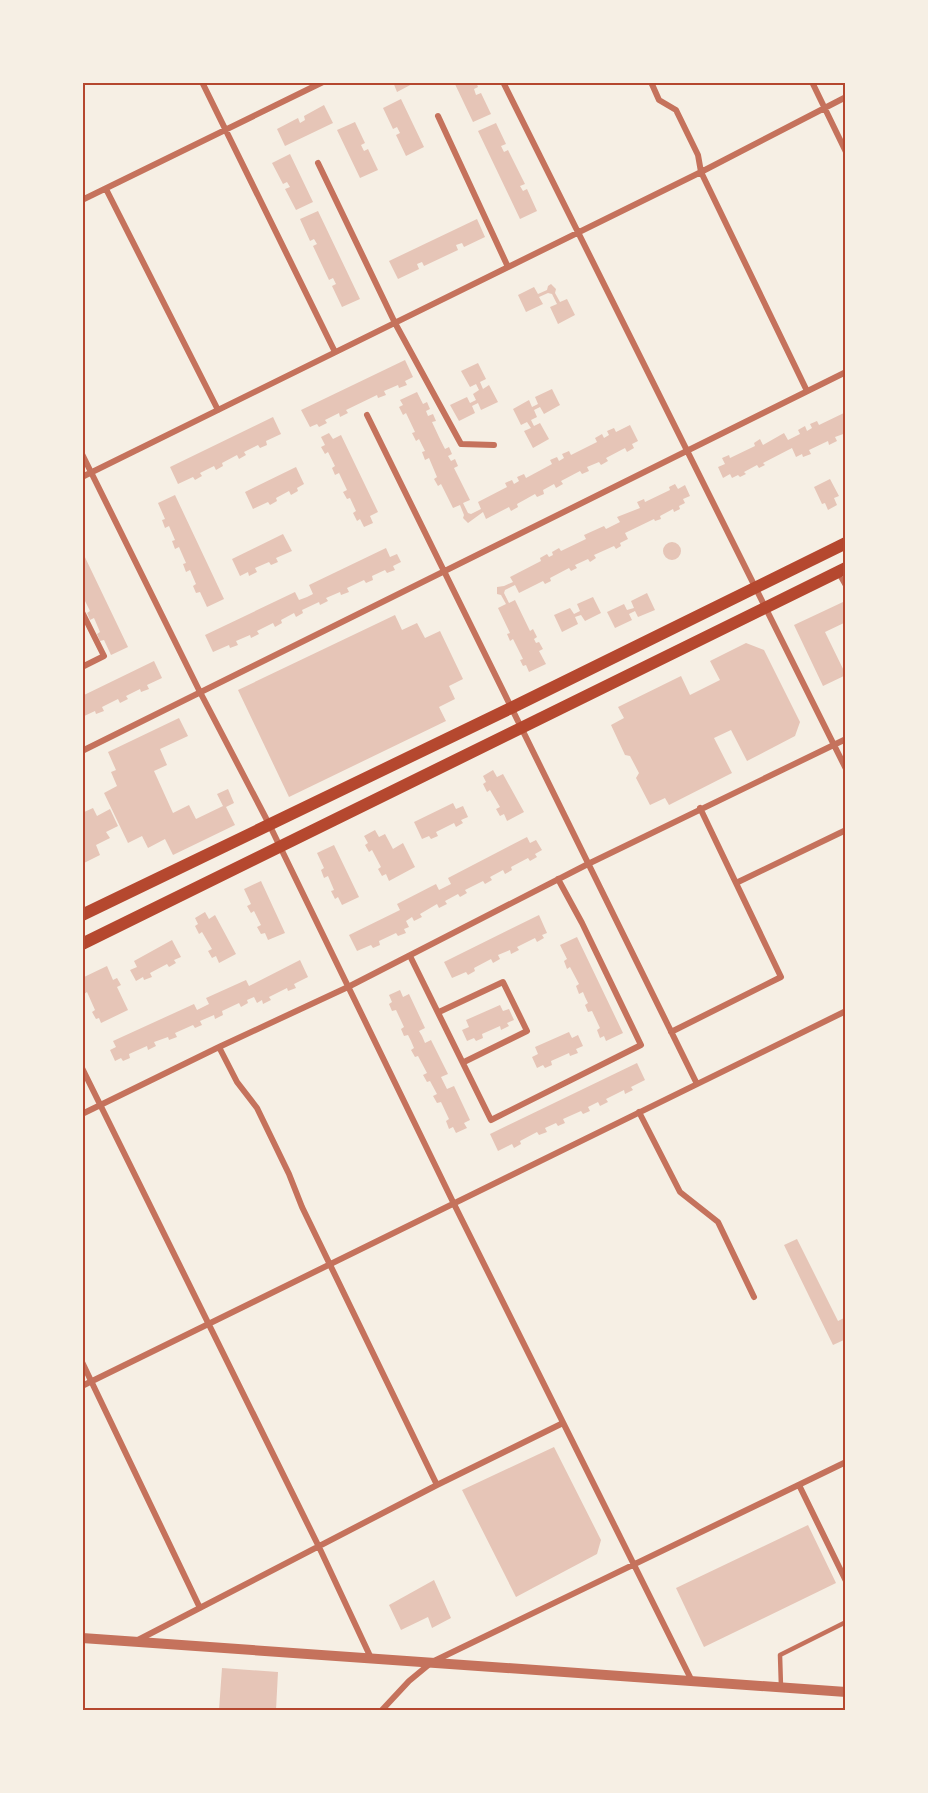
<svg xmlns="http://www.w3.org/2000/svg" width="928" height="1793" font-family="'Fira Sans Condensed',sans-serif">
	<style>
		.building { fill: #e6c5b7 }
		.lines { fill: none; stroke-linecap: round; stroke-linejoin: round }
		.service { stroke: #c5725c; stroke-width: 4.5 }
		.minor { stroke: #c5725c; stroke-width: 6 }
		.tertiary { stroke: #c5725c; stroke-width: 10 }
		.secondary { stroke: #b5482f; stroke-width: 12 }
		.neatline { fill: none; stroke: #b5482f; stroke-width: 2 }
	</style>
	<rect width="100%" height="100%" fill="#f6efe4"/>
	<path class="building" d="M393 82H416L397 92Z
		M454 82H476L478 87 474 89 476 95 481 93 491 114 473 122Z
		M401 99 424 147 406 156 396 135 400 133 397 127 393 129 383 108Z
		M324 105 333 123 285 146 277 129 298 118 300 123 305 120 304 116Z
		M355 122 365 143 361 145 364 151 368 149 378 170 360 178 337 130Z
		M496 123 506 144 501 146 504 152 508 150 525 184 520 186 523 191 527 189 537 211 520 219 478 131Z
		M290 154 313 202 296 210 285 189 290 187 287 182 283 184 272 163Z
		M318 211 360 299 342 307 332 286 336 284 333 278 329 280 313 246 317 244 314 239 310 241 300 219Z
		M477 219 485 237 464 247 462 243 456 245 458 250 424 266 422 262 417 264 419 269 398 279 389 261Z
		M551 284 556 289 555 293 560 302 567 299 575 315 558 324 550 307 557 304 552 294 548 293 539 297 543 304 526 312 518 295 534 287 538 294 547 290 548 286Z
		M405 360 413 377 405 381 407 385 399 388 398 385 384 391 386 395 378 398 377 395 346 410 348 413 340 417 339 413 325 420 327 423 319 427 317 424 310 427 301 410Z
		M478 363 486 379 480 382 483 389 489 385 498 402 481 410 478 403 472 406 475 413 459 421 450 405 467 397 470 403 476 400 473 394 479 390 476 384 470 387 461 371Z
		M552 389 560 405 544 414 540 407 534 410 537 417 531 420 534 426 540 423 549 439 533 448 524 431 531 428 527 422 521 425 513 409 529 400 532 407 538 404 535 397Z
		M417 392 423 404 427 402 430 409 426 411 428 416 433 414 436 421 432 422 439 437 445 449 449 447 452 454 448 456 451 461 455 459 458 466 454 468 470 500 463 503 468 513 471 514 481 509 478 502 507 487 505 483 512 480 514 484 519 481 517 477 524 474 526 478 552 464 550 460 557 457 559 461 564 458 562 454 569 451 571 455 597 442 595 438 602 434 604 438 609 435 607 431 614 428 616 432 630 425 638 441 632 444 634 448 627 452 625 448 606 458 608 461 601 465 599 462 587 467 589 471 582 474 580 471 561 481 563 484 556 488 554 484 543 490 544 494 537 497 535 494 517 504 518 507 511 511 509 507 486 519 483 512 468 523 463 518 464 515 460 505 453 508 441 484 438 486 434 479 437 477 429 458 425 460 422 452 425 451 419 439 416 441 412 433 415 432 406 413 403 415 399 407 403 405 400 400Z
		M846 412V433L835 437 837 441 829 445 828 441 809 450 811 454 803 457 802 454 796 457 792 448 763 463 765 465 759 468 757 465 744 472 746 474 740 477 738 475 732 478 730 474 723 478 718 467 725 464 722 458 729 455 730 458 755 446 754 443 760 439 763 445 784 433 788 440 800 434 798 430 805 426 807 431 812 428 810 424 817 421 819 425Z
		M273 417 281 434 266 441 267 445 260 448 258 445 244 452 246 455 239 459 237 455 222 463 223 466 216 470 214 466 200 473 202 476 195 480 193 477 178 484 170 467Z
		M329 433 333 439 341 435 378 512 370 516 373 523 364 527 360 519 357 521 353 513 356 511 350 498 347 499 343 492 347 490 339 473 335 475 332 468 335 466 328 452 325 454 321 447 325 445 321 437Z
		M296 467 304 484 297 488 298 491 291 495 289 491 276 498 277 501 270 505 268 502 253 509 245 492Z
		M830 479 839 496 834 498 837 505 828 510 825 503 822 504 814 487Z
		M675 484 678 489 685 485 690 496 683 499 685 503 679 506 680 509 674 512 673 509 660 516 661 519 655 521 654 519 625 533 628 539 620 543 621 546 616 549 614 546 594 555 596 558 590 562 588 559 575 565 577 568 571 571 569 568 550 578 551 581 545 584 543 581 519 593 515 585 505 590 504 593 509 603 515 600 530 631 533 629 537 637 534 639 536 643 539 642 543 649 539 651 546 664 529 672 526 665 523 666 520 660 523 659 513 639 510 641 507 634 510 633 498 608 506 604 501 595 497 594V587L504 586 513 582 510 577 541 561 540 558 547 554 549 557 553 555 552 552 559 548 561 551 586 539 584 535 604 526 606 529 620 522 617 517 640 508 637 502 644 499 645 502 670 490 669 487Z
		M175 495 224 599 207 607 200 592 196 593 193 586 196 584 190 570 186 572 183 564 186 563 179 547 175 549 172 541 175 540 169 526 165 528 162 520 165 519 158 503Z
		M283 534 292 551 276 558 278 562 271 565 269 562 255 568 257 572 249 576 248 572 240 576 232 559Z
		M663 551a9 9 0 1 1 18 0a9 9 0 1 1-18 0Z
		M386 548 390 557 397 554 401 562 393 566 395 570 387 573 385 570 372 576 373 580 366 583 364 580 347 588 349 592 341 595 340 592 326 598 328 601 320 605 319 602 302 610 303 613 296 617 294 613 281 620 282 623 275 627 273 623 257 631 259 634 251 638 250 635 236 641 238 645 230 648 229 645 213 652 205 635 295 592 299 600 307 597 313 594 309 585Z
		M82 551 128 647 111 655 104 640 100 641 97 634 100 632 94 618 90 620 87 613 90 611 82 595Z
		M647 593 655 610 638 617 635 611 629 614 632 620 615 628 607 612 624 604 627 610 634 608 631 601Z
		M593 597 601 613 585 621 581 615 575 617 578 624 562 632 554 615 570 608 574 614 580 611 577 604Z
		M843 602 846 606V622L825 632 846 675 823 686 794 625Z
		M395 615 402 630 417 623 425 638 440 631 463 679 449 686 455 699 439 707 446 721 289 797 238 690Z
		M746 643 764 650 800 722 795 736 747 761 731 730 714 738 732 773 669 805 665 798 650 805 636 778 639 773 630 756 625 755 611 725 624 718 618 707 681 676 690 695 720 680 710 661Z
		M154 661 162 678 147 685 149 689 141 692 140 689 126 696 128 699 120 703 118 699 102 707 104 711 96 714 95 711 82 717V696Z
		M179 718 188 736 160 749 167 765 154 771 173 813 189 805 196 819 223 806 217 794 228 789 234 803 226 807 235 825 173 855 165 839 148 848 142 836 128 843 104 793 117 786 111 772 116 770 108 752Z
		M493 770 497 777 503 774 524 812 507 821 504 814 500 816 496 809 500 807 490 790 487 792 483 784 486 782 483 776Z
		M453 803 456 809 463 806 468 817 461 820 463 823 456 827 454 823 436 832 438 836 431 839 429 836 422 839 414 822Z
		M93 808 97 816 110 809 118 826 106 832 110 838 96 845 100 855 82 864V813Z
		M375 830 379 837 385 834 393 849 403 843 415 867 389 881 386 874 382 876 378 869 381 867 372 850 369 852 365 845 368 843 364 836Z
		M527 837 530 843 536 840 542 850 535 854 537 857 530 861 528 858 511 867 512 870 505 874 503 870 490 877 492 880 485 884 483 881 465 890 467 893 460 897 458 894 445 901 447 904 439 908 437 904 420 914 422 917 414 921 412 917 406 921 409 927 404 929 406 933 398 936 396 933 379 941 380 945 373 948 371 945 357 951 349 935 400 910 397 904 436 884 439 890 451 884 448 878Z
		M334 845 359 897 342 905 338 897 335 899 331 891 334 890 328 876 324 878 321 870 324 868 317 853Z
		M261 881 285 933 268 940 265 933 261 934 257 927 261 925 254 911 251 913 247 906 251 904 244 889Z
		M205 912 209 919 215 915 236 954 219 963 216 956 212 958 208 951 212 949 202 932 199 934 195 926 198 924 195 918Z
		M539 915 547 933 542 935 544 938 537 942 535 938 517 947 519 950 511 954 510 950 498 955 500 959 493 963 491 959 474 968 475 971 468 975 466 972 452 978 444 962Z
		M577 937 623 1033 606 1041 604 1036 600 1038 597 1030 600 1028 592 1011 588 1012 585 1005 588 1003 585 997 583 992 579 994 576 986 579 984 570 967 567 969 564 961 567 959 560 945Z
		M172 940 181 957 174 960 176 963 169 967 167 964 150 973 152 977 144 980 143 977 136 981 130 970 137 967 134 961Z
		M300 960 308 977 294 984 296 988 288 991 287 988 269 997 271 1000 263 1004 262 1000 257 1003 254 997 247 1000 248 1003 241 1007 239 1003 222 1011 223 1015 215 1019 214 1015 200 1021 202 1025 195 1028 193 1025 175 1033 177 1037 169 1040 168 1037 154 1042 156 1046 148 1050 147 1046 129 1054 130 1058 123 1061 121 1058 115 1061 110 1050 116 1047 113 1041 194 1004 197 1010 209 1004 206 998 246 980 249 986Z
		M107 966 113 980 117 978 121 985 117 987 128 1010 101 1023 99 1018 96 1019 92 1012 95 1010 87 992 84 994 82 992V978Z
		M400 990 403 997 409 994 425 1028 419 1031 422 1036 425 1043 431 1040 448 1074 441 1077 447 1089 454 1086 470 1120 464 1123 467 1128 456 1133 453 1127 449 1129 446 1121 449 1119 441 1102 437 1103 433 1096 437 1094 430 1081 427 1082 423 1075 427 1073 418 1056 415 1057 411 1050 414 1048 411 1041 408 1035 404 1036 401 1029 404 1027 396 1010 392 1011 389 1004 392 1002 389 995Z
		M500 1005 503 1011 509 1009 514 1020 507 1023 509 1026 501 1030 500 1026 482 1034 483 1038 476 1041 474 1038 467 1041 462 1030 469 1027 466 1020Z
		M569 1032 572 1038 578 1035 583 1046 576 1049 578 1053 570 1056 569 1053 551 1061 552 1065 545 1068 543 1065 537 1068 532 1057 538 1054 535 1047Z
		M637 1063 645 1080 631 1087 633 1090 625 1094 624 1090 606 1099 608 1102 600 1106 598 1102 588 1107 590 1111 583 1114 581 1111 563 1119 565 1123 558 1126 556 1123 545 1128 547 1132 539 1135 537 1132 520 1141 521 1144 514 1148 512 1144 498 1151 490 1134Z
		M797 1239 838 1321 846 1317V1339L833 1345 784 1245Z
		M554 1447 601 1540 597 1554 516 1597 462 1490Z
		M808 1525 836 1583 704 1647 676 1588Z
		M434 1580 451 1618 432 1628 428 1617 401 1630 389 1605Z
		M222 1668 278 1672 276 1710H219Z"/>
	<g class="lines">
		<path class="service" d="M838 573 846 587
			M781 1687 780 1655 846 1622"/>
		<path class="minor" d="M202 82 335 352
			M503 82 846 769
			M651 82 659 100 676 110 698 155 701 172 807 391
			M812 82 846 152
			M438 116 508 267
			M318 163 395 323 461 444 494 445
			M106 189 218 410
			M82 200 323 82
			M367 415 697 1084
			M82 454 200 692 269 824 454 1204 692 1681
			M82 477 701 172 846 97
			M82 612 104 656 82 667
			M82 751 846 372
			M736 883 846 830
			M410 956 491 1120 641 1045 582 923 558 879
			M439 1012 503 982 527 1031 464 1062
			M671 1032 781 977 700 808
			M219 1047 237 1082 257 1108 289 1174 302 1207 437 1485
			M82 1068 319 1547 371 1658
			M639 1112 680 1192 718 1222 754 1297
			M82 1114 219 1047 348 987 588 864 846 739
			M82 1362 200 1608
			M82 1386 846 1011
			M799 1485 846 1581
			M136 1641 437 1485 563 1423
			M382 1710 409 1681 432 1662 846 1462"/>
		<path class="tertiary" d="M82 1638 846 1692"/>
		<path class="secondary" d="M82 915 511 708 846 543
			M82 944 846 568"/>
	</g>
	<rect width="928" height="1793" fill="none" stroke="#f6efe4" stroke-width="168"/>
	<rect x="84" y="84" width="760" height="1625" class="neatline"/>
</svg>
